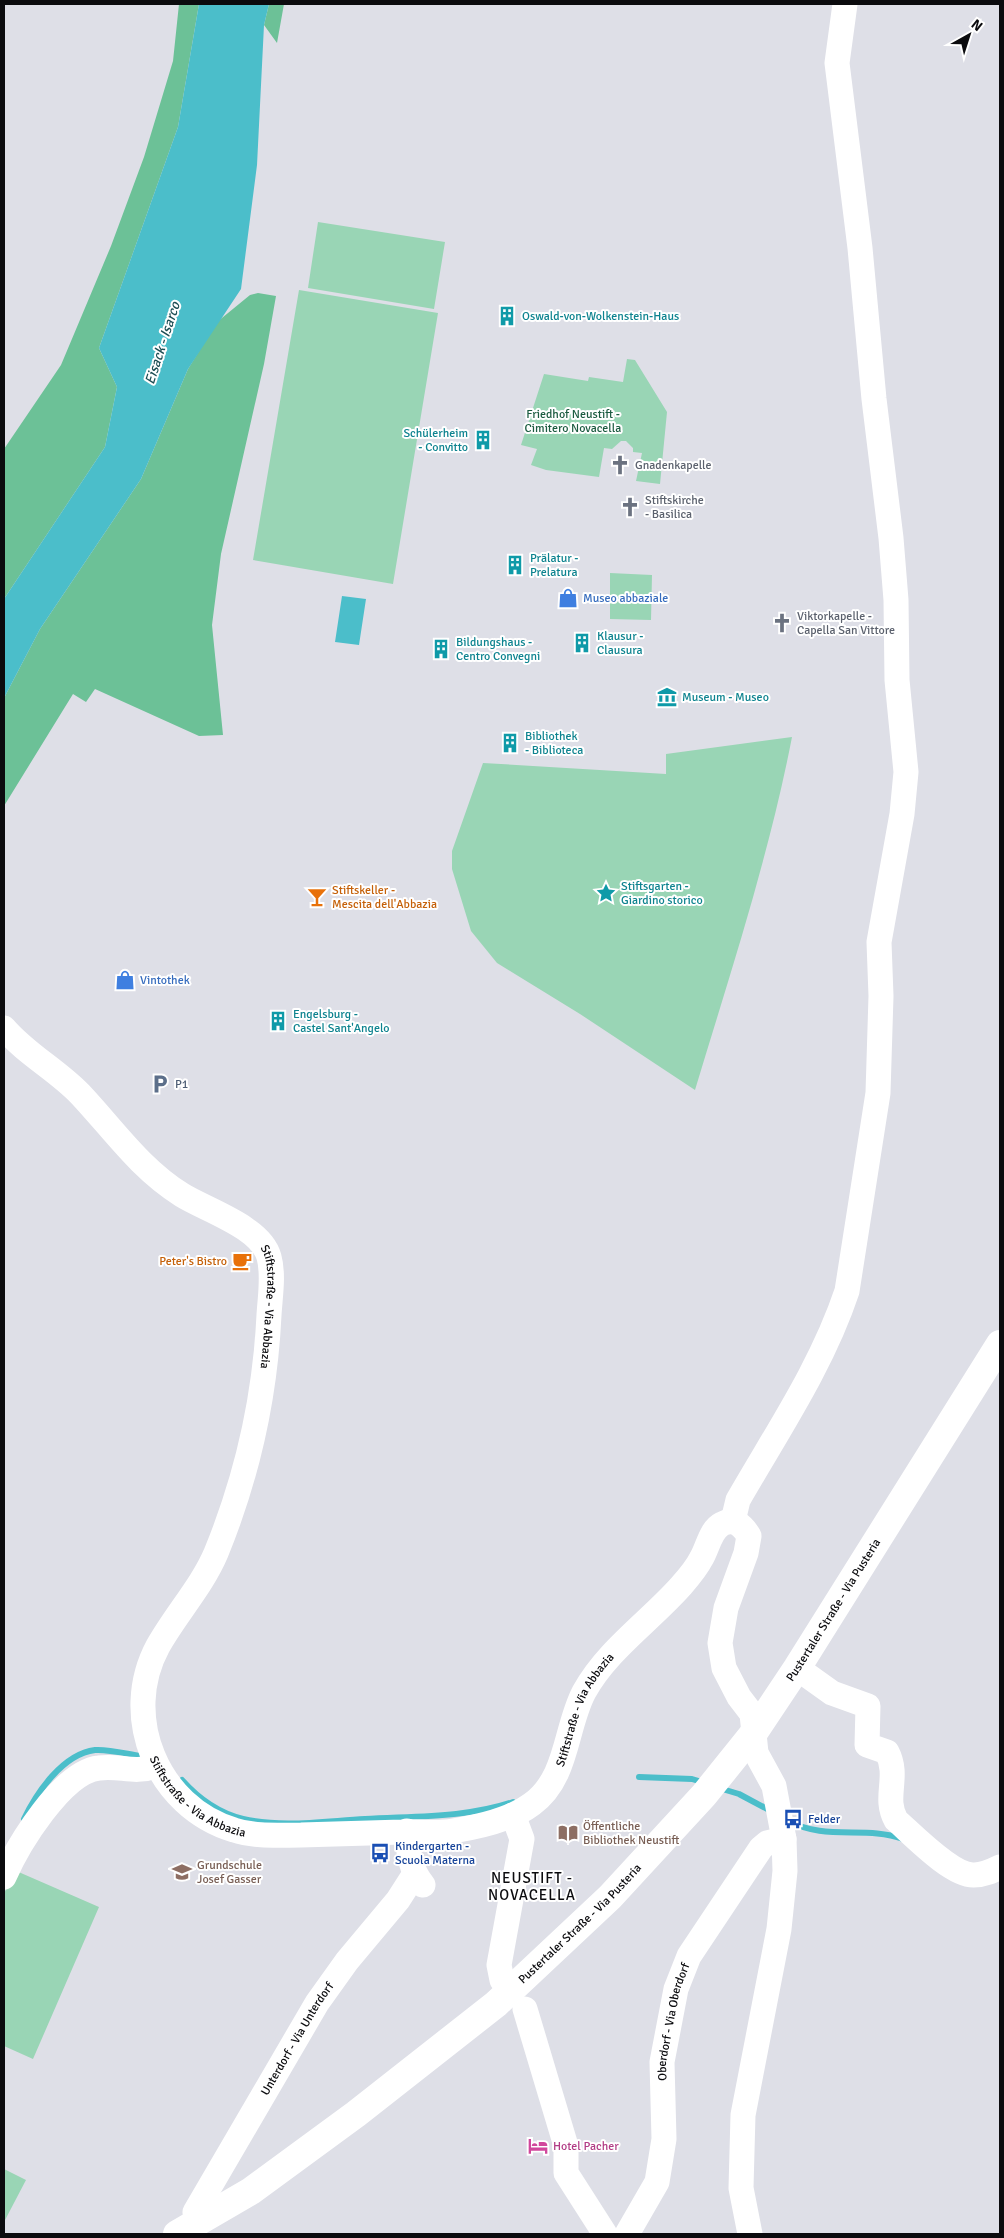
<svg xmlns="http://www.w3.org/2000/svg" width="1004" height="2238" font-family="Signika,sans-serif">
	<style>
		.green { fill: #99d5b5 }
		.forest { fill: #6cc197 }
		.water { fill: #4bbeca }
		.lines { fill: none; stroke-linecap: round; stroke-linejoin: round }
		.stream { stroke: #4bbeca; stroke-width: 6 }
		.minor { stroke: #fff; stroke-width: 25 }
		.major { stroke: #fff; stroke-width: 28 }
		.labels { text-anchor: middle; stroke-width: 4; stroke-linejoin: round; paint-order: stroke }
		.culture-label { font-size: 12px; fill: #0d838f; stroke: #fff; text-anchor: start }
		.park-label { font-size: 12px; fill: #1b5b40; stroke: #fff }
		.worship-label { font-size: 12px; fill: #5b616d; stroke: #fff; text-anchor: start }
		.shop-label { font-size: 12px; fill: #366cbe; stroke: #fff; text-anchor: start }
		.food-label { font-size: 12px; fill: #c56008; stroke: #fff; text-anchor: start }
		.service-label { font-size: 12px; fill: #4e5e75; stroke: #fff; text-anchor: start }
		.street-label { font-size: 12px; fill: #0b0b0e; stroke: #fff }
		.transit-label { font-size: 12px; fill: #164399; stroke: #fff; text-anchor: start }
		.education-label { font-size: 12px; fill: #785e54; stroke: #fff; text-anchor: start }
		.hotel-label { font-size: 12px; fill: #b23c85; stroke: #fff; text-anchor: start }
		.water-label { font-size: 14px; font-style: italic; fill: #1d4e54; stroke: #fff }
		.quarter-label { font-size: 15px; letter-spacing: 1px; fill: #0b0b0e; stroke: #fff }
	</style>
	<rect width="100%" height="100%" fill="#dedfe7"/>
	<path class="green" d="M318 222 445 242 434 309 308 288Z
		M299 290 438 313 393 584 253 560Z
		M627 359 635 360 667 412 660 484 636 481 642 453 633 452V448L626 441H621L612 449 604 448 599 477 546 470 531 465 537 449 521 445 544 374 588 381 589 377 623 382Z
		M610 573 652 575 651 620 610 619Z
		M792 737C769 856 730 974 695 1090L580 1014 497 963 471 931 452 869V851L483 763 666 774V754Z
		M14 1870 99 1907 33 2059 4 2046V1894Z
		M4 2169 26 2180 4 2222Z"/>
	<path class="forest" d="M179 4H199L178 127 99 348 117 387 105 447 4 599V449L61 365 111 246 144 157 173 61Z
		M269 4H284L277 43 264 25Z
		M258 293 276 296 264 364 221 554 212 625 223 735 199 736 95 689 86 702 73 694 4 806V698L40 629 141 479 188 369 217 322 250 295Z"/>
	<path class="water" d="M199 4H269L264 25 257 165 241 289 188 369 141 479 40 629 4 698V599L105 447 117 387 99 348 178 127Z
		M342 596 366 599 359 645 335 642Z"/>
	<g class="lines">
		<path class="stream" d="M639 1777 692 1779 705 1783
			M182 1780C198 1798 219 1813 243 1819 282 1828 326 1821 365 1819 414 1816 466 1818 513 1802
			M719 1788 739 1794 771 1811
			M24 1819C37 1792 63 1754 95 1750 109 1749 127 1754 141 1756
			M787 1820C826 1842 864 1825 903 1839"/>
		<g class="minor">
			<path id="s1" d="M4 1028C26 1054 57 1070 80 1094 113 1129 140 1169 182 1195 206 1210 261 1227 269 1257 274 1275 270 1297 269 1315 265 1399 248 1475 216 1553 202 1586 176 1614 158 1646 120 1716 157 1807 234 1830 255 1837 279 1835 301 1835 335 1834 368 1833 402 1832 419 1831 436 1834 453 1831 478 1827 511 1820 532 1804 568 1778 565 1728 584 1692 607 1650 650 1621 681 1586 688 1578 696 1569 701 1559 708 1548 710 1530 722 1524 734 1517 743 1526 749 1536L746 1553 726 1608 720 1643 724 1668 739 1697 752 1714 756 1753 774 1786 784 1839 785 1871 779 1929 743 2115 741 2188 750 2234"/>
			<path d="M733 1521 738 1500C777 1432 822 1366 847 1291L878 1093 881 996 879 942 902 814 906 772 897 680 896 600 891 538 874 399 860 248 837 63 845 4"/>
			<path d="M797 1668 832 1693 868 1706 867 1745 887 1752C900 1777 883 1797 896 1820 913 1835 952 1876 974 1875 984 1875 992 1871 1000 1867"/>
			<path d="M407 1831C408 1852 410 1869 423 1885"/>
			<path d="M4 1877C18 1845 62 1772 99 1768 121 1765 133 1774 156 1766"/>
			<path d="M502 1980 499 1965 522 1839 513 1815"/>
			<path d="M525 2009 566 2146V2173L605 2234"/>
			<path id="s2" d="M195 2212 317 2003 347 1961 398 1900 414 1875"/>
			<path id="s3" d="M627 2234 657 2182 664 2139 662 2062 676 1989 689 1956 761 1848 767 1843 784 1839"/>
		</g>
		<path class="major" id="s4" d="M177 2234 251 2191 356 2114 496 2004 610 1897 704 1795 753 1734 797 1668 1000 1344"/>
	</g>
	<defs>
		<symbol id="building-bare" viewBox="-9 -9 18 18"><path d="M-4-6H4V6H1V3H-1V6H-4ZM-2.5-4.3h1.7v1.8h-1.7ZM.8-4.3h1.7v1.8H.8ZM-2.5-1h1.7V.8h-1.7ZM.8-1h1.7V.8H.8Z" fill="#0f9aa8" stroke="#fff" stroke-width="2.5" paint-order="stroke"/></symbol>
		<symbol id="church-bare" viewBox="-9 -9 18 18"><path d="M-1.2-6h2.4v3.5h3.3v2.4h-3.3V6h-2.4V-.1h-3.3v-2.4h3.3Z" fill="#6b7280" stroke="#fff" stroke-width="2.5" paint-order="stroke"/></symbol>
		<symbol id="shop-bare" viewBox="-9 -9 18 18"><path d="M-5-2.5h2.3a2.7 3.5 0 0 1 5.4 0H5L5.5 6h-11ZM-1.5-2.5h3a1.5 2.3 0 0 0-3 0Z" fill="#3f7fe0" stroke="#fff" stroke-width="2.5" paint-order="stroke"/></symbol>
		<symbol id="museum-bare" viewBox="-9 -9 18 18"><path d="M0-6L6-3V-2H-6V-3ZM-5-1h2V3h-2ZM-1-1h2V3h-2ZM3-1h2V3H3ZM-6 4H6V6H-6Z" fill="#0f9aa8" stroke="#fff" stroke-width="2.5" paint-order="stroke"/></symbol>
		<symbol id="sight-bare" viewBox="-9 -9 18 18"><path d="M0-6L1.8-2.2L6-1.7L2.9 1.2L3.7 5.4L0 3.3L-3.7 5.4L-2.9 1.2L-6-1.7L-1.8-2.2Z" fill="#0f9aa8" stroke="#fff" stroke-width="2.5" paint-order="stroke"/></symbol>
		<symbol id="bar-bare" viewBox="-9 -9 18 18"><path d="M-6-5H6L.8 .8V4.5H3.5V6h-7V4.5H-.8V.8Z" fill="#e8710a" stroke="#fff" stroke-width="2.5" paint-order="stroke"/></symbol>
		<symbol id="parking-bare" viewBox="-9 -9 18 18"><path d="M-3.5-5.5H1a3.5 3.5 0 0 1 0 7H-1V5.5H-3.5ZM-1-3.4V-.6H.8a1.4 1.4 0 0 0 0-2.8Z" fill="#5c6f8a" stroke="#fff" stroke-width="2.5" paint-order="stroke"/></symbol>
		<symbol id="cafe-bare" viewBox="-9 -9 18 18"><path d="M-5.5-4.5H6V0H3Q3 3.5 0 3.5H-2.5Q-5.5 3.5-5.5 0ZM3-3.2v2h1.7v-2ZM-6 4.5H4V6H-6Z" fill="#e8710a" stroke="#fff" stroke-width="2.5" paint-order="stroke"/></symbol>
		<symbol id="bus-bare" viewBox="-9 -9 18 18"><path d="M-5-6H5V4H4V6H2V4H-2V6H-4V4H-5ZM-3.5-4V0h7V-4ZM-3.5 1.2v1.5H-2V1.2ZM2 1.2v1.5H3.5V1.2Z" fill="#1a4fb4" stroke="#fff" stroke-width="2.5" paint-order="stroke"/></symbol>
		<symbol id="library-bare" viewBox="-9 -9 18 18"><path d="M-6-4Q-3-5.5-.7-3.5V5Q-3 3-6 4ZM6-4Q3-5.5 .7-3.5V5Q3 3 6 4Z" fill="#8d6e63" stroke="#fff" stroke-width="2.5" paint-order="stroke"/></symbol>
		<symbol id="school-bare" viewBox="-9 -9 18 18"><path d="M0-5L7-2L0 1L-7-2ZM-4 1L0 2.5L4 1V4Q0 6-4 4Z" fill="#8d6e63" stroke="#fff" stroke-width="2.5" paint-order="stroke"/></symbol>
		<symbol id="hotel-bare" viewBox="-9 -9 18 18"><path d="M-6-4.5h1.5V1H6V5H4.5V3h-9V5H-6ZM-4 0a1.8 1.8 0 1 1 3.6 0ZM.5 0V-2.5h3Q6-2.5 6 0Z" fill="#d1479c" stroke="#fff" stroke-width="2.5" paint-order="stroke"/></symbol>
	</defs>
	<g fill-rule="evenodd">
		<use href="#building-bare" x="493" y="302" width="28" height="28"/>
		<use href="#building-bare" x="469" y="426" width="28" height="28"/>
		<use href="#church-bare" x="606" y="451" width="28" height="28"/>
		<use href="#church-bare" x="616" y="493" width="28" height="28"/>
		<use href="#building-bare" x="501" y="551" width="28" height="28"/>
		<use href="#shop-bare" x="554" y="584" width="28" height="28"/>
		<use href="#church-bare" x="768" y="609" width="28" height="28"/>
		<use href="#building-bare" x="568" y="629" width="28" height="28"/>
		<use href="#building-bare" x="427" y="635" width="28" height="28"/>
		<use href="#museum-bare" x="653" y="683" width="28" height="28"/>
		<use href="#building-bare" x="496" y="729" width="28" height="28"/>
		<use href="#sight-bare" x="592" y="879" width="28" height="28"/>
		<use href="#bar-bare" x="303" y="883" width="28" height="28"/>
		<use href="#shop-bare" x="111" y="966" width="28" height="28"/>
		<use href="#building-bare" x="264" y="1007" width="28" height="28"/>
		<use href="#parking-bare" x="146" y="1070" width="28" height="28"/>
		<use href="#cafe-bare" x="228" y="1247" width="28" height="28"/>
		<use href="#bus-bare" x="779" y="1805" width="28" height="28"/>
		<use href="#library-bare" x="554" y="1819" width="28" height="28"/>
		<use href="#bus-bare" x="366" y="1839" width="28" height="28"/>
		<use href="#school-bare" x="168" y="1858" width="28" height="28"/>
		<use href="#hotel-bare" x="524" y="2132" width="28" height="28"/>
	</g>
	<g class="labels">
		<g class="culture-label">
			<text x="522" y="320">Oswald-von-Wolkenstein-Haus</text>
			<text x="468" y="437" text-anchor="end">Schülerheim<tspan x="468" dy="14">- Convitto</tspan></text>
			<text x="530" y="562">Prälatur -<tspan x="530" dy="14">Prelatura</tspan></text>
			<text x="597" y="640">Klausur -<tspan x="597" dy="14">Clausura</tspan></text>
			<text x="456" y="646">Bildungshaus -<tspan x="456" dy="14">Centro Convegni</tspan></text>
			<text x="682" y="701">Museum - Museo</text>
			<text x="525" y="740">Bibliothek<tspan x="525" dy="14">- Biblioteca</tspan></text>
			<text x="621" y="890">Stiftsgarten -<tspan x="621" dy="14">Giardino storico</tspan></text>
			<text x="293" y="1018">Engelsburg -<tspan x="293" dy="14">Castel Sant'Angelo</tspan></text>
		</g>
		<g class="park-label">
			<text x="573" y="418">Friedhof Neustift -<tspan x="573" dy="14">Cimitero Novacella</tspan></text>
		</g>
		<g class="worship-label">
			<text x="635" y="469">Gnadenkapelle</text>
			<text x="645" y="504">Stiftskirche<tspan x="645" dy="14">- Basilica</tspan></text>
			<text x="797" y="620">Viktorkapelle -<tspan x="797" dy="14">Capella San Vittore</tspan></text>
		</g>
		<g class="shop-label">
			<text x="583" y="602">Museo abbaziale</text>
			<text x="140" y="984">Vintothek</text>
		</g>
		<g class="food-label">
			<text x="332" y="894">Stiftskeller -<tspan x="332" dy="14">Mescita dell'Abbazia</tspan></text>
			<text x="227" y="1265" text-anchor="end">Peter's Bistro</text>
		</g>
		<g class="service-label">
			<text x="175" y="1088">P1</text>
		</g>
		<g class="street-label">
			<text dy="4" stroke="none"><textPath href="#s1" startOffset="404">Stiftstraße - Via Abbazia</textPath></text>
			<text dy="4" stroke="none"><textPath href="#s4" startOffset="915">Pustertaler Straße - Via Pusteria</textPath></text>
			<text dy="4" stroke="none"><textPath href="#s1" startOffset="1408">Stiftstraße - Via Abbazia</textPath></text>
			<text dy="4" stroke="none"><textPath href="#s1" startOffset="944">Stiftstraße - Via Abbazia</textPath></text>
			<text dy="4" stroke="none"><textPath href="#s4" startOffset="510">Pustertaler Straße - Via Pusteria</textPath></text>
			<text dy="4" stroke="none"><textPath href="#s3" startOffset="222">Oberdorf - Via Oberdorf</textPath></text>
			<text dy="4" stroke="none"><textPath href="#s2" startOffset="201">Unterdorf - Via Unterdorf</textPath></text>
		</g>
		<g class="transit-label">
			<text x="808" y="1823">Felder</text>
			<text x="395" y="1850">Kindergarten -<tspan x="395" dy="14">Scuola Materna</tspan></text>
		</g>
		<g class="education-label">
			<text x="583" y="1830">Öffentliche<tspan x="583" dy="14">Bibliothek Neustift</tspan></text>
			<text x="197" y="1869">Grundschule<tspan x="197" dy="14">Josef Gasser</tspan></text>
		</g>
		<g class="hotel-label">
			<text x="553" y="2150">Hotel Pacher</text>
		</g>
		<g class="water-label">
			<text transform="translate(162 343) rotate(-72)" y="5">Eisack - Isarco</text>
		</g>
		<g class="quarter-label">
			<text x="532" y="1883">NEUSTIFT -<tspan x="532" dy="17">NOVACELLA</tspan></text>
		</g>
	</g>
	<rect width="1004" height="2238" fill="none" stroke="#0b0b0e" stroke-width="10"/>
	<g transform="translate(969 35) rotate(39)" stroke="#ffffff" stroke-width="4" paint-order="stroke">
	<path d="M0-4L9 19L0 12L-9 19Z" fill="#0b0b0e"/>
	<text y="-8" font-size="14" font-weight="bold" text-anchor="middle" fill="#0b0b0e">N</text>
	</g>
</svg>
